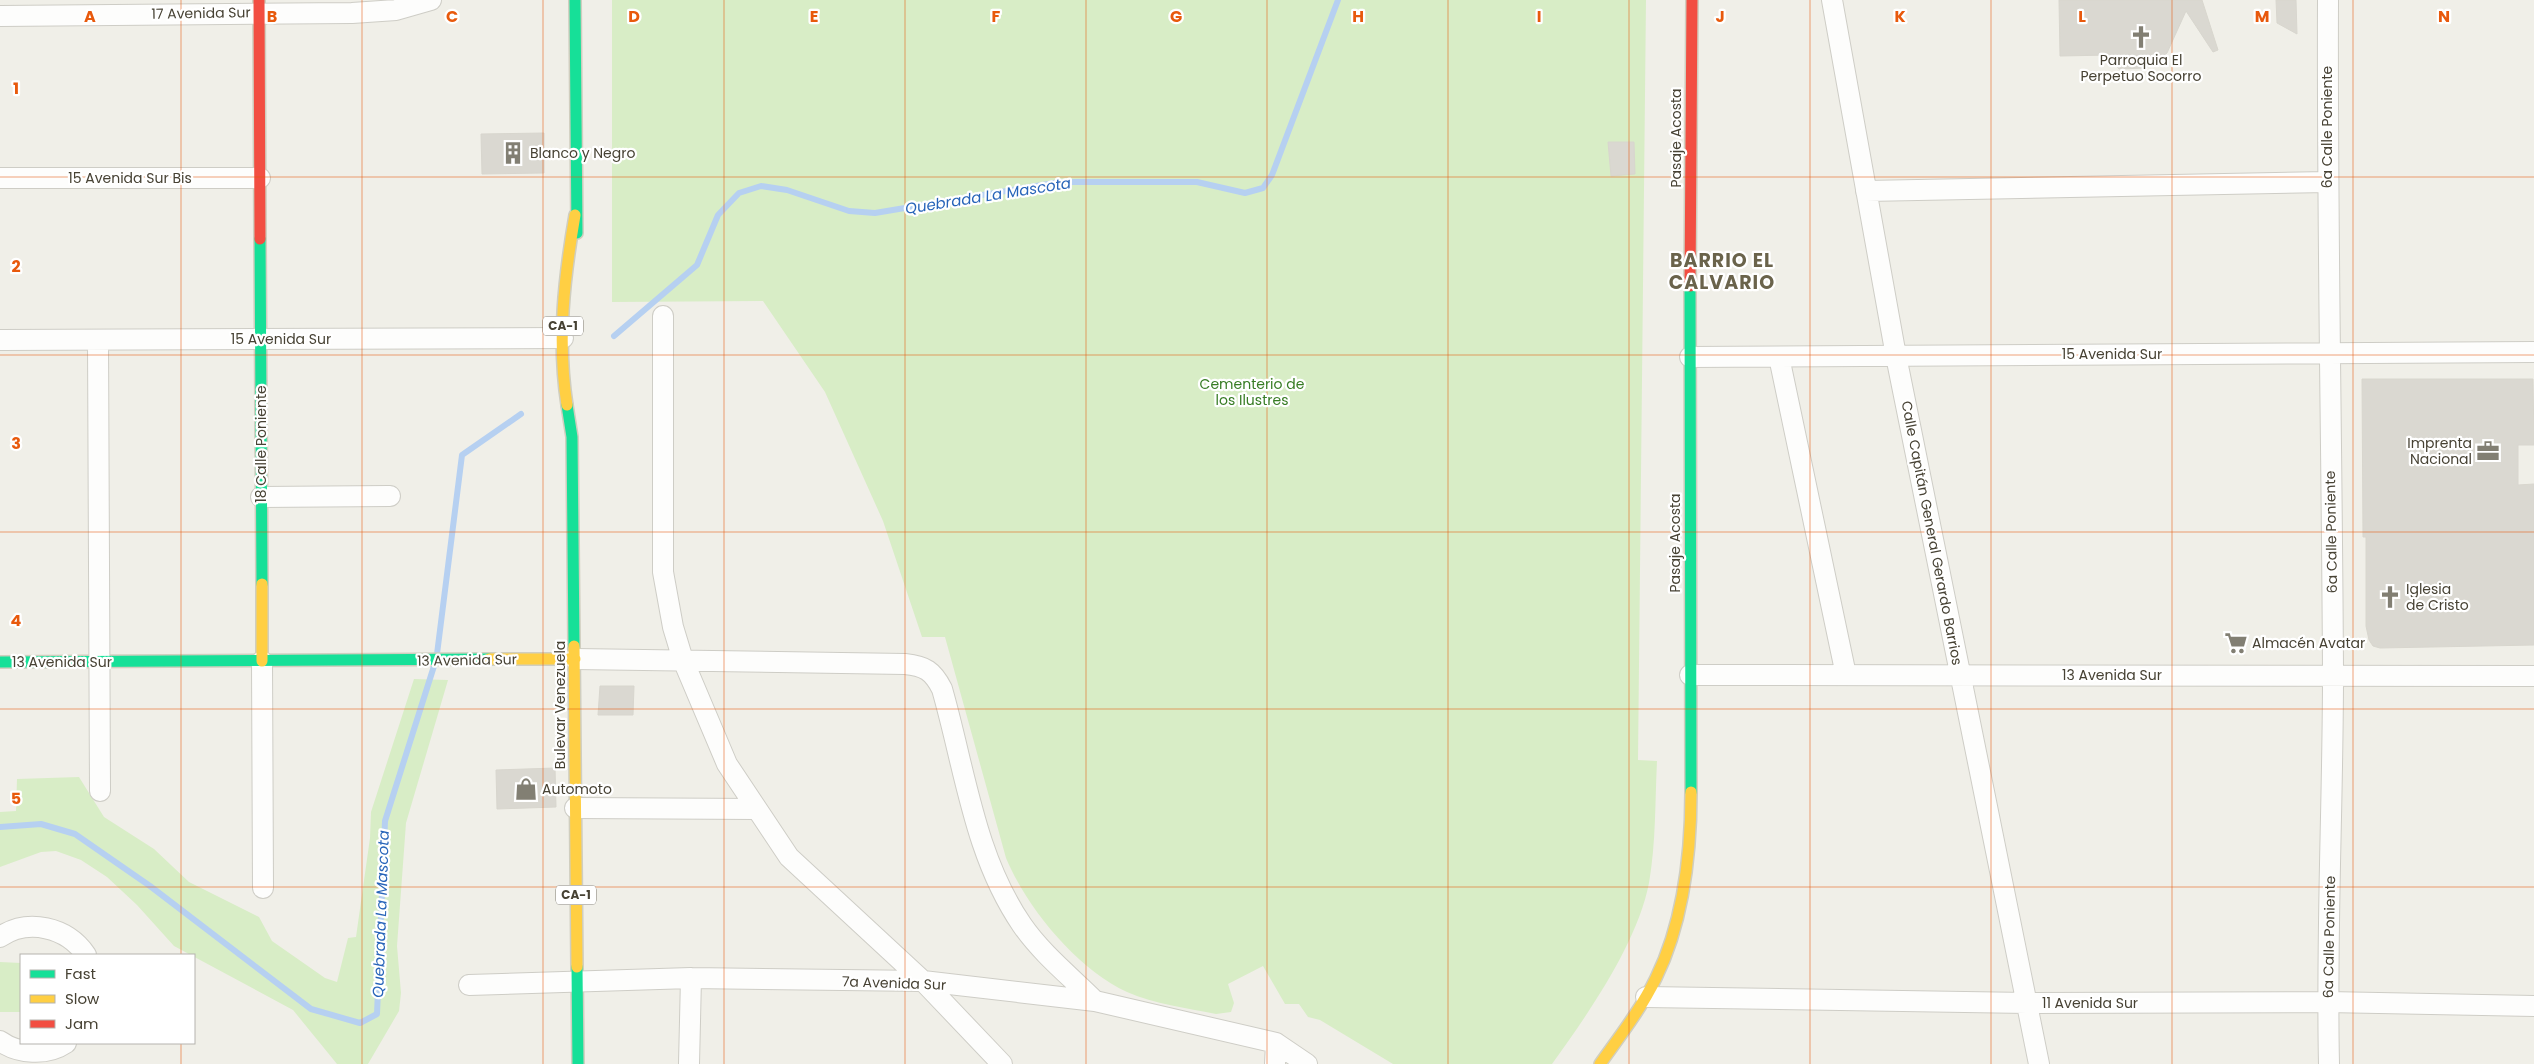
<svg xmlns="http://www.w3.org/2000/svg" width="2534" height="1064" font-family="Poppins,sans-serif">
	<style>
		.green { fill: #d8edc6 }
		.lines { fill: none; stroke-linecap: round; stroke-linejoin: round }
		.stream { stroke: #b6d0f1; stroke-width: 6 }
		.building { fill: #dad8d1; stroke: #d8d6ce }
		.street-casing { stroke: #cecdc6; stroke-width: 22 }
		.fast-casing { stroke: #d0cebf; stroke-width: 14 }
		.slow-casing { stroke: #d0cebf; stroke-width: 14 }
		.jam-casing { stroke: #d0cebf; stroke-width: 14 }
		.street { stroke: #fdfdfc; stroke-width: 20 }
		.fast { stroke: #16e098; stroke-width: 11 }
		.slow { stroke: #ffcf43; stroke-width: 11 }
		.jam { stroke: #f24e42; stroke-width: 11 }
		.grid { fill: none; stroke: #e8590c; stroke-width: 1; stroke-opacity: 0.55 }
		.labels { text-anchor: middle; stroke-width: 4.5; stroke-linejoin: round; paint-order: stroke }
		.shield { fill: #fff; stroke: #7e7b71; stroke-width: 1 }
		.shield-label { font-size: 12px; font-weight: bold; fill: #474234 }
		.street-label { font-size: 14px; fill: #474234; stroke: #fff }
		.poi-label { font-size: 14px; fill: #474234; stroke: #fff; text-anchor: start }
		.park-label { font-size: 14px; fill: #377c24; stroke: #fff }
		.water-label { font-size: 15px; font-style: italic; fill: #2764b9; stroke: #fff }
		.district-label { font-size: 19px; font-weight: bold; letter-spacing: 1px; fill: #6a634b; stroke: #fff }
		.grid-label { font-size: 16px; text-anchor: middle; font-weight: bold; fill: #e8590c; stroke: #fff; stroke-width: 4.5; stroke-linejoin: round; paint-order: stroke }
	</style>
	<rect width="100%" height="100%" fill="#f0efe8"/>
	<path class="green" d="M612 0H1646L1638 760 1657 761C1655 802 1656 843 1649 883 1637 944 1588 1014 1552 1064H1393L1320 1020 1308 1017 1299 1004H1285L1263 966 1228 984 1234 1003 1231 1012 1216 1014C1186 1008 1155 1004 1127 992 1077 969 1027 908 1006 858L945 637H922L883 521 825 392 763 301 612 302Z
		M414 679 448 680 406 823 397 946 401 993 399 1011 368 1064H337L293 1010 174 946 137 905 107 877 81 860 56 851 41 852 0 867V812L16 811 17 779 79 777 104 817 154 849 189 882 259 917 272 941 325 978 337 982 348 938 356 937 370 838 371 812Z
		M0 962 21 963V1012H0Z"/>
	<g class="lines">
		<path class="stream" d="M614 336 697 265 718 215 739 193 761 186 787 190 849 211 875 213 1060 182H1197L1245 193 1263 188 1272 175 1338 0
			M437 654 462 455 521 414
			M0 827 41 824 75 834 150 886 311 1009 360 1023 377 1014 385 821 434 666"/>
	</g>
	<path class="building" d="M2059 0H2202L2218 50 2213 52 2186 11 2167 53 2156 63 2145 68 2119 69 2109 55 2060 56Z
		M2276 0H2296L2297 34 2277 23Z
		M544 133V173L482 174 481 134Z
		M1608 142H1634L1635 174 1611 176Z
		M2362 379H2533L2534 445H2518V485L2534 484V645L2380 648 2373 646 2369 640 2366 626V537H2363Z
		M600 686H634L633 715H598Z
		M555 768 556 807 497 809 496 770Z"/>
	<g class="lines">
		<defs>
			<path id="street" d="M1832 0 1896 356 2039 1064
				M2328 0C2327 225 2332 449 2333 674 2333 804 2326 934 2329 1064
				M0 16 352 13 396 10 431 0
				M0 178H260
				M1866 191 2327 182
				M663 316V572L673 627 683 660 727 764 789 857 923 981 1002 1064
				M0 340 563 338
				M98 340 100 791
				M1690 357 2534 352
				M1779 357 1846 675
				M261 497 390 496
				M575 659 905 664C925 666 933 671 942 689 965 769 974 855 1022 925 1042 954 1071 977 1095 1001
				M262 661 263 888
				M1690 675 2534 676
				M575 808 757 809
				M0 937C28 918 67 927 86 955
				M469 985 691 978 923 981 1095 1001 1276 1043 1307 1064
				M1646 997 2027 1003 2327 1002 2534 1006
				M0 1041C18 1054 47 1056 66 1043
				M689 1064 691 978
				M1275 1064 1276 1043"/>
			<path id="fast" d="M575 0 577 233
				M260 239 262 584
				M1690 286 1691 792
				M567 405 572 437 574 646
				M0 662 489 659
				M577 967 578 1064"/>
			<path id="slow" d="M567 405C557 340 564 279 575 215
				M262 584V661
				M574 646 577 967
				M489 659H575
				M1600 1064C1620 1036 1641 1009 1656 978 1684 921 1691 854 1691 792"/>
			<path id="jam" d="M259 0 260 239
				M1690 286 1692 0"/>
		</defs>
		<use href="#street" class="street-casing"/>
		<use href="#fast" class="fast-casing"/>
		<use href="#slow" class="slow-casing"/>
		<use href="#jam" class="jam-casing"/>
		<use href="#street" class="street"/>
		<use href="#fast" class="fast"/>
		<use href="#slow" class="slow"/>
		<use href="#jam" class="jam"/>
	</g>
	<path class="grid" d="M181 0V955M362 0V1064M543 0V1064M724 0V1064M905 0V1064M1086 0V1064M1267 0V1064M1448 0V1064M1629 0V1064M1810 0V1064M1991 0V1064M2172 0V1064M2353 0V1064M0 177H2534M0 355H2534M0 532H2534M0 709H2534M0 887H2534M181 1043V1064"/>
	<defs>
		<symbol id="church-bare" viewBox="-9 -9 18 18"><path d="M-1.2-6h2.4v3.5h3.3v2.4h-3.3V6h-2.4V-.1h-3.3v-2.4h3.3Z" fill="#827f73" stroke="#fff" stroke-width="2.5" paint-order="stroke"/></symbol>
		<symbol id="building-bare" viewBox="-9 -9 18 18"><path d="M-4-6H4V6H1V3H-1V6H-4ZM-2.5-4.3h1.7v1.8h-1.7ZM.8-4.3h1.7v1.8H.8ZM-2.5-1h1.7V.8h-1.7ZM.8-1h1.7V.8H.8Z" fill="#827f73" stroke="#fff" stroke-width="2.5" paint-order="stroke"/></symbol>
		<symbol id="office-bare" viewBox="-9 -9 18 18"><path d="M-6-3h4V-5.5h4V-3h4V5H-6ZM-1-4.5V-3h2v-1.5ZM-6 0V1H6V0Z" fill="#827f73" stroke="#fff" stroke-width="2.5" paint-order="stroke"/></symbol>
		<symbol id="supermarket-bare" viewBox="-9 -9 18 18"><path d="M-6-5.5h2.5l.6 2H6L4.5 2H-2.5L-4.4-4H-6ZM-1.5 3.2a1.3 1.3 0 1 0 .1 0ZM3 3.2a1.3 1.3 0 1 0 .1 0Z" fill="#827f73" stroke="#fff" stroke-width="2.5" paint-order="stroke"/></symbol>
		<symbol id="shop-bare" viewBox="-9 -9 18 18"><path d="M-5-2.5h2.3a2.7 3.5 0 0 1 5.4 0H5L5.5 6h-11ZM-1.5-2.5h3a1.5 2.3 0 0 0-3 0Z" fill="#827f73" stroke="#fff" stroke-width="2.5" paint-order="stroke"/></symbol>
	</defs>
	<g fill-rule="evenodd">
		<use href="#church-bare" x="2125" y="21" width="32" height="32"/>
		<use href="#building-bare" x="497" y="137" width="32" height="32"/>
		<use href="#office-bare" x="2472" y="435" width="32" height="32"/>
		<use href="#church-bare" x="2374" y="581" width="32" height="32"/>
		<use href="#supermarket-bare" x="2220" y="627" width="32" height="32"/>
		<use href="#shop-bare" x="510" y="773" width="32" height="32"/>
	</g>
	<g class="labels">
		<g class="shield">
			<rect x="543" y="316.5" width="40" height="19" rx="4"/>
			<rect x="556" y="885.5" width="40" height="19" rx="4"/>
		</g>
		<g class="shield-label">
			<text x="563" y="330">CA-1</text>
			<text x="576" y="899">CA-1</text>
		</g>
		<g class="street-label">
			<text transform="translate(201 13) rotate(-1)" y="5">17 Avenida Sur</text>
			<text transform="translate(2327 127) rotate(-90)" y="5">6a Calle Poniente</text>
			<text transform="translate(1676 138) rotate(-90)" y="5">Pasaje Acosta</text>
			<text x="130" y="183">15 Avenida Sur Bis</text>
			<text x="281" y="344">15 Avenida Sur</text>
			<text x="2112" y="359">15 Avenida Sur</text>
			<text transform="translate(261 444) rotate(-90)" y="5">18 Calle Poniente</text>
			<text transform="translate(2331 532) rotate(-91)" y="5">6a Calle Poniente</text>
			<text transform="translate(1932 533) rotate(79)" y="5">Calle Capitán General Gerardo Barrios</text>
			<text transform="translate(1675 543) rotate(-90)" y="5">Pasaje Acosta</text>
			<text transform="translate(467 660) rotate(-1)" y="5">13 Avenida Sur</text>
			<text x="62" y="667">13 Avenida Sur</text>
			<text x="2112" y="680">13 Avenida Sur</text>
			<text transform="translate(560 705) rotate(-90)" y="5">Bulevar Venezuela</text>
			<text transform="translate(2329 937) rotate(-89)" y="5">6a Calle Poniente</text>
			<text transform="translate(894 983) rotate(2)" y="5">7a Avenida Sur</text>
			<text x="2090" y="1008">11 Avenida Sur</text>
		</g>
		<g class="poi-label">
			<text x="2141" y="65" text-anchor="middle">Parroquia El<tspan x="2141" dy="16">Perpetuo Socorro</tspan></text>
			<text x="530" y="158">Blanco y Negro</text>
			<text x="2472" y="448" text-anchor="end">Imprenta<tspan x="2472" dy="16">Nacional</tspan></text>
			<text x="2406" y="594">Iglesia<tspan x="2406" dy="16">de Cristo</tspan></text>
			<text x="2252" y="648">Almacén Avatar</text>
			<text x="542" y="794">Automoto</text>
		</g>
		<g class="park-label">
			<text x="1252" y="389">Cementerio de<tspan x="1252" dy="16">los Ilustres</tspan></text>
		</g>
		<g class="water-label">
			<text transform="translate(988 196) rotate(-9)" y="5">Quebrada La Mascota</text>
			<text transform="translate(381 914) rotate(-88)" y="5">Quebrada La Mascota</text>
		</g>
		<g class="district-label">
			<text x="1722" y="267">BARRIO EL<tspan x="1722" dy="22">CALVARIO</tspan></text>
		</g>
	</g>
	<g class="grid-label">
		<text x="90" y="22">A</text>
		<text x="272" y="22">B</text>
		<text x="452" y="22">C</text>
		<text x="634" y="22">D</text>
		<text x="814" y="22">E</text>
		<text x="996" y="22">F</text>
		<text x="1176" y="22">G</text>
		<text x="1358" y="22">H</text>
		<text x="1539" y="22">I</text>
		<text x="1720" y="22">J</text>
		<text x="1900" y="22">K</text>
		<text x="2082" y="22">L</text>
		<text x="2262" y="22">M</text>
		<text x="2444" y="22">N</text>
		<text x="16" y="94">1</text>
		<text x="16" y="272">2</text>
		<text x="16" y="449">3</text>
		<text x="16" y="626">4</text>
		<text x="16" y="804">5</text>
	</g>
	<rect x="20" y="954" width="175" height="90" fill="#ffffff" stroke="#b5b3ae"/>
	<rect x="30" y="970" width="25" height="8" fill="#16e098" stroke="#b5b3ae"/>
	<text x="65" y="979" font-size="15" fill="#474234">Fast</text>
	<rect x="30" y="995" width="25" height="8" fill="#ffcf43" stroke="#b5b3ae"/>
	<text x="65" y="1004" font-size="15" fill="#474234">Slow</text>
	<rect x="30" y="1020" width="25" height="8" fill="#f24e42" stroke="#b5b3ae"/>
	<text x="65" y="1029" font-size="15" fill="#474234">Jam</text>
</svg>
